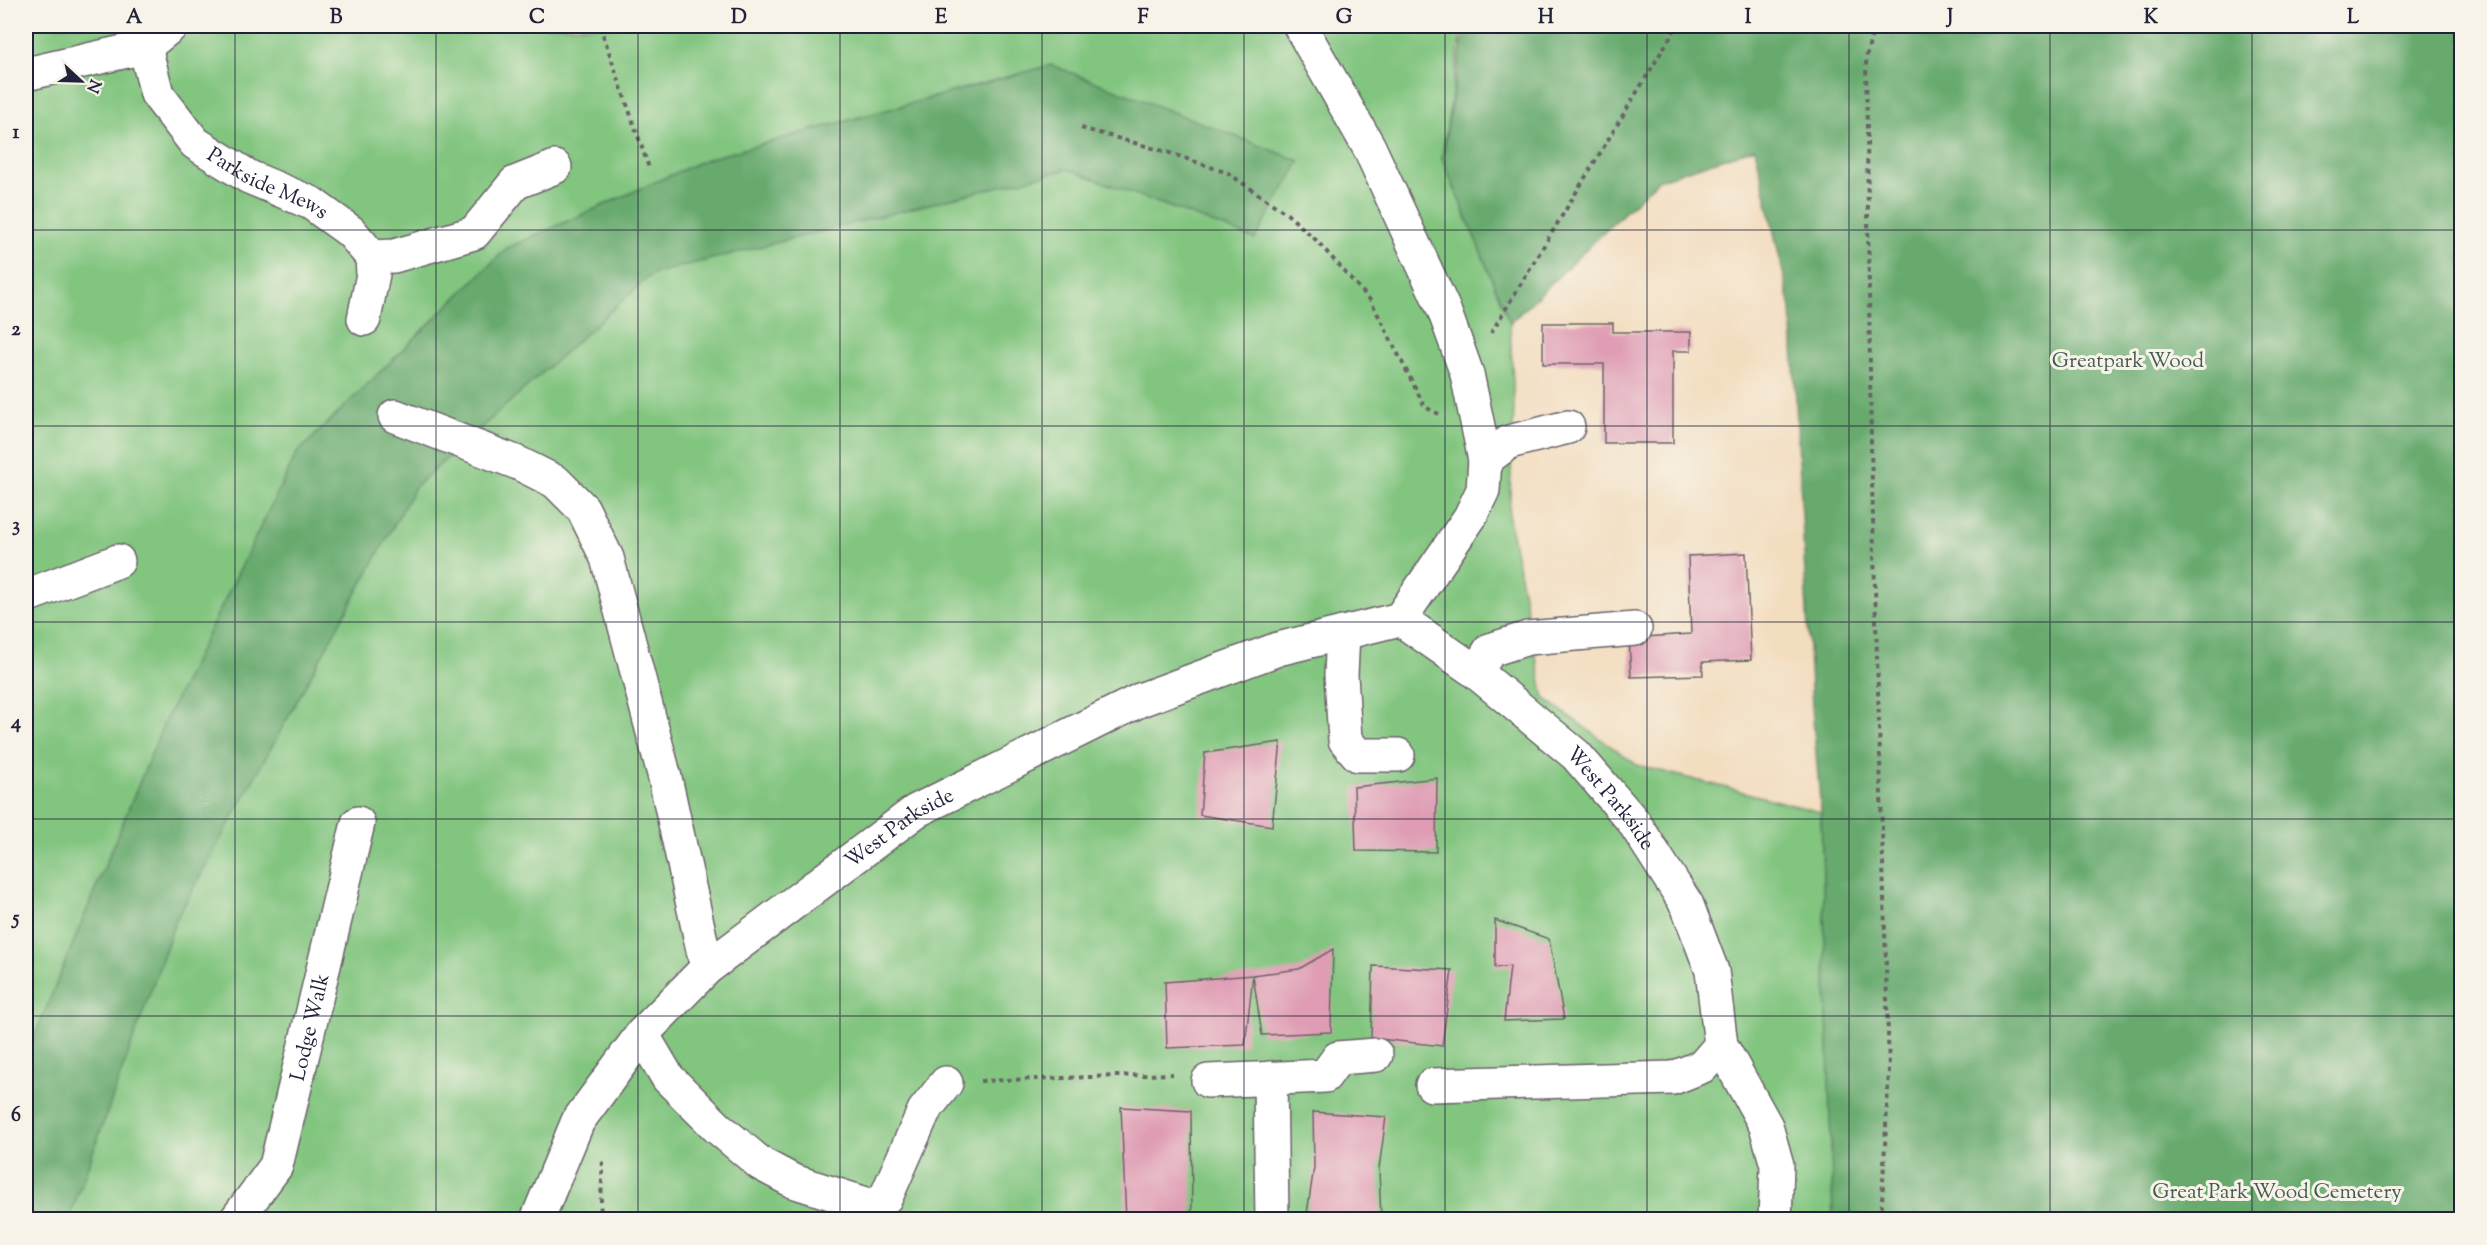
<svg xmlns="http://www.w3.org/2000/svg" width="2487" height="1245" font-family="'Sorts Mill Goudy',serif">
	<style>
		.green { fill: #81c57f; stroke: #52745d; stroke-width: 1.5 }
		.forest { fill: #68aa6e; stroke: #456654; stroke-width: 1.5 }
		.building { fill: #df9cb4 }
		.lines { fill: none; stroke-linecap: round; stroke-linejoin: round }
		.minor-casing { stroke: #6b6369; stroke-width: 36 }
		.path { stroke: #6b6369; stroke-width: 4; stroke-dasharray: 4.5 4.5; stroke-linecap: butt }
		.minor { stroke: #fff; stroke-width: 33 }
		.grid { fill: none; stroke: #22223b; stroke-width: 1.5; stroke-opacity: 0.55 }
		.labels { text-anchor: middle; stroke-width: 6; stroke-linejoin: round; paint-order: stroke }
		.street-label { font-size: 21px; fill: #22223b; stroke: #f7f3e8 }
		.park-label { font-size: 21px; fill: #435b53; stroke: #f7f3e8 }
		.neatline { fill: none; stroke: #22223b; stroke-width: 2 }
		.grid-label { font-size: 20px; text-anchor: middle; font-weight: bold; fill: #22223b }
	</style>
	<rect width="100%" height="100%" fill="#f7f3e8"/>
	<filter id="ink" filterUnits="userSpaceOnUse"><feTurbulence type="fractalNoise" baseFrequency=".0167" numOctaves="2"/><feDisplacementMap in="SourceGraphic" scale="12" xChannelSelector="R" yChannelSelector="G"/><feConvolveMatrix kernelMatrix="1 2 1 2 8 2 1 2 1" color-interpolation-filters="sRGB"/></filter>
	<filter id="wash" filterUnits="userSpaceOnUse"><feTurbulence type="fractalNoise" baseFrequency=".008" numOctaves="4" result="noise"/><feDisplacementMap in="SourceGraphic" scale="24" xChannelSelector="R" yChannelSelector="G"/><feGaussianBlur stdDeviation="1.35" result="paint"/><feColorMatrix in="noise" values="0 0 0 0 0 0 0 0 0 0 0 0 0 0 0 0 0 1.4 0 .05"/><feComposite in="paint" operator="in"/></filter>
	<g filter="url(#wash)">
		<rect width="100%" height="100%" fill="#f3ddbf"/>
		<path class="green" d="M26 26H1462L1442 158 1510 323 1514 406 1509 519 1544 698 1637 765 1821 812 1834 1219H26Z"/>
		<path class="forest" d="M1465 26H2461V1219H1833L1821 812 1812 707 1791 308 1755 148 1658 180 1510 323 1442 158Z
			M1051 65 1300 161 1255 239 1068 169 652 274 415 487 176 920 69 1219 26 1220V1057L164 723 297 453 507 248 707 159Z"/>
		<g id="blocks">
			<path class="building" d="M1543 323H1613V332H1691V351H1673V443H1604V364H1543Z
				M1746 553 1751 660 1702 662 1703 675 1631 677 1629 638 1691 634 1688 556Z
				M1281 742 1272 826 1200 815 1205 753Z
				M1437 778 1436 852 1356 851 1354 787Z
				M1495 920 1549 939 1564 1019 1504 1021 1510 966 1495 968Z
				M1333 949 1331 1032 1262 1035 1253 975 1299 969Z
				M1373 966 1452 970 1442 1046 1371 1038Z
				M1253 975 1245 1045 1167 1048 1165 982Z
				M1121 1107 1191 1111 1192 1220H1126Z
				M1313 1112 1386 1117 1379 1169 1381 1220H1306L1314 1167Z"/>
		</g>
	</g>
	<g filter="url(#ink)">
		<use href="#blocks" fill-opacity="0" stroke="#6b6369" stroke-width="1.5"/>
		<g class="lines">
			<defs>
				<g id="minor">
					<path id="s1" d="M145 47 157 94 195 143 249 177 311 203 351 232 372 257 373 274 364 319"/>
					<path d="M26 74 145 47 171 26"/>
					<path d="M372 257 394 256 474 233 515 183 555 167"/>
					<path d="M395 416 518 463 556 482 583 509 607 558 665 778 707 968"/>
					<path d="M1485 460 1509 442 1568 427"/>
					<path d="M26 596 118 561"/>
					<path id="s2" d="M1400 619 1476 672 1576 755 1633 821 1687 905 1712 971 1721 1045 1766 1126 1777 1165 1775 1220"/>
					<path d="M1343 633 1341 675 1345 740 1358 755H1398"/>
					<path d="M1476 672 1490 650 1528 638 1635 629"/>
					<path d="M642 1034 668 1078 717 1127 761 1164 793 1181 866 1204 878 1205 886 1197 924 1111 946 1083"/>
					<path d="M1270 1078 1272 1220"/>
					<path d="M1208 1081 1325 1076 1338 1058 1376 1055"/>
					<path d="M1432 1085 1673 1078 1703 1066 1721 1045"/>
					<path id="s3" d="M236 1220 276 1166 358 823"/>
					<path id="s4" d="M537 1220 578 1121 642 1034 707 968 916 811 1140 700 1278 649 1400 619 1470 517 1483 490 1485 460 1467 374 1444 310 1369 147 1300 26"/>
				</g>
			</defs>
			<use href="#minor" class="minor-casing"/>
			<path class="path" d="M600 26 649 168
				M1874 26 1866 58 1871 449 1889 1070 1881 1220
				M1081 128 1167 152 1228 173 1287 214 1316 240 1371 301 1425 407 1439 414
				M1491 333 1677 26
				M980 1081 1173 1074
				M600 1220 603 1160"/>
			<use href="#minor" class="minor"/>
		</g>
	</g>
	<path class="grid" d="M235 26V1220M436 26V1220M638 26V1220M840 26V1220M1042 26V1220M1244 26V1220M1445 26V1220M1647 26V1220M1849 26V1220M2050 26V1220M2252 26V1220M26 230H2462M26 426H2462M26 622H2462M26 819H2462M26 1016H2462"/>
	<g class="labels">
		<g class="street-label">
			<text dy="7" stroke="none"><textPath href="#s1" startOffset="194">Parkside Mews</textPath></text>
			<text dy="7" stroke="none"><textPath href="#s2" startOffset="278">West Parkside</textPath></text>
			<text dy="7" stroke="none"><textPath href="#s4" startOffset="546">West Parkside</textPath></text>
			<text dy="7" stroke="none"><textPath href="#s3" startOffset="210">Lodge Walk</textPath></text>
		</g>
		<g class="park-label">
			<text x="2128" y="367">Greatpark Wood</text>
			<text x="2277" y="1198">Great Park Wood Cemetery</text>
		</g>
	</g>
	<rect width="2487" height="1245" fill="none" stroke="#f7f3e8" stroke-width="66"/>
	<g transform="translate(81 81) rotate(112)" stroke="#f7f3e8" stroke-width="4.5" paint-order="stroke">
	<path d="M0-4.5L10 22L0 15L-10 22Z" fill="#22223b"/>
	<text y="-9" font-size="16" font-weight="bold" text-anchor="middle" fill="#22223b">N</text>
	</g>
	<rect x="33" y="33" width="2421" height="1179" class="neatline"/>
	<g class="grid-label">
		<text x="134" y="23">A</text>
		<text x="336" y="23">B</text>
		<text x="537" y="23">C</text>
		<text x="739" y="23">D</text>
		<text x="941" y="23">E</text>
		<text x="1143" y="23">F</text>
		<text x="1344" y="23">G</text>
		<text x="1546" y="23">H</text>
		<text x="1748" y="23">I</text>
		<text x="1950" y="23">J</text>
		<text x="2151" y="23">K</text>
		<text x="2353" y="23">L</text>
		<text x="16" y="138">1</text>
		<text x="16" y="335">2</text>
		<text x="16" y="531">3</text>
		<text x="16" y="728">4</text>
		<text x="16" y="924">5</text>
		<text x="16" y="1121">6</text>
	</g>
</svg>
